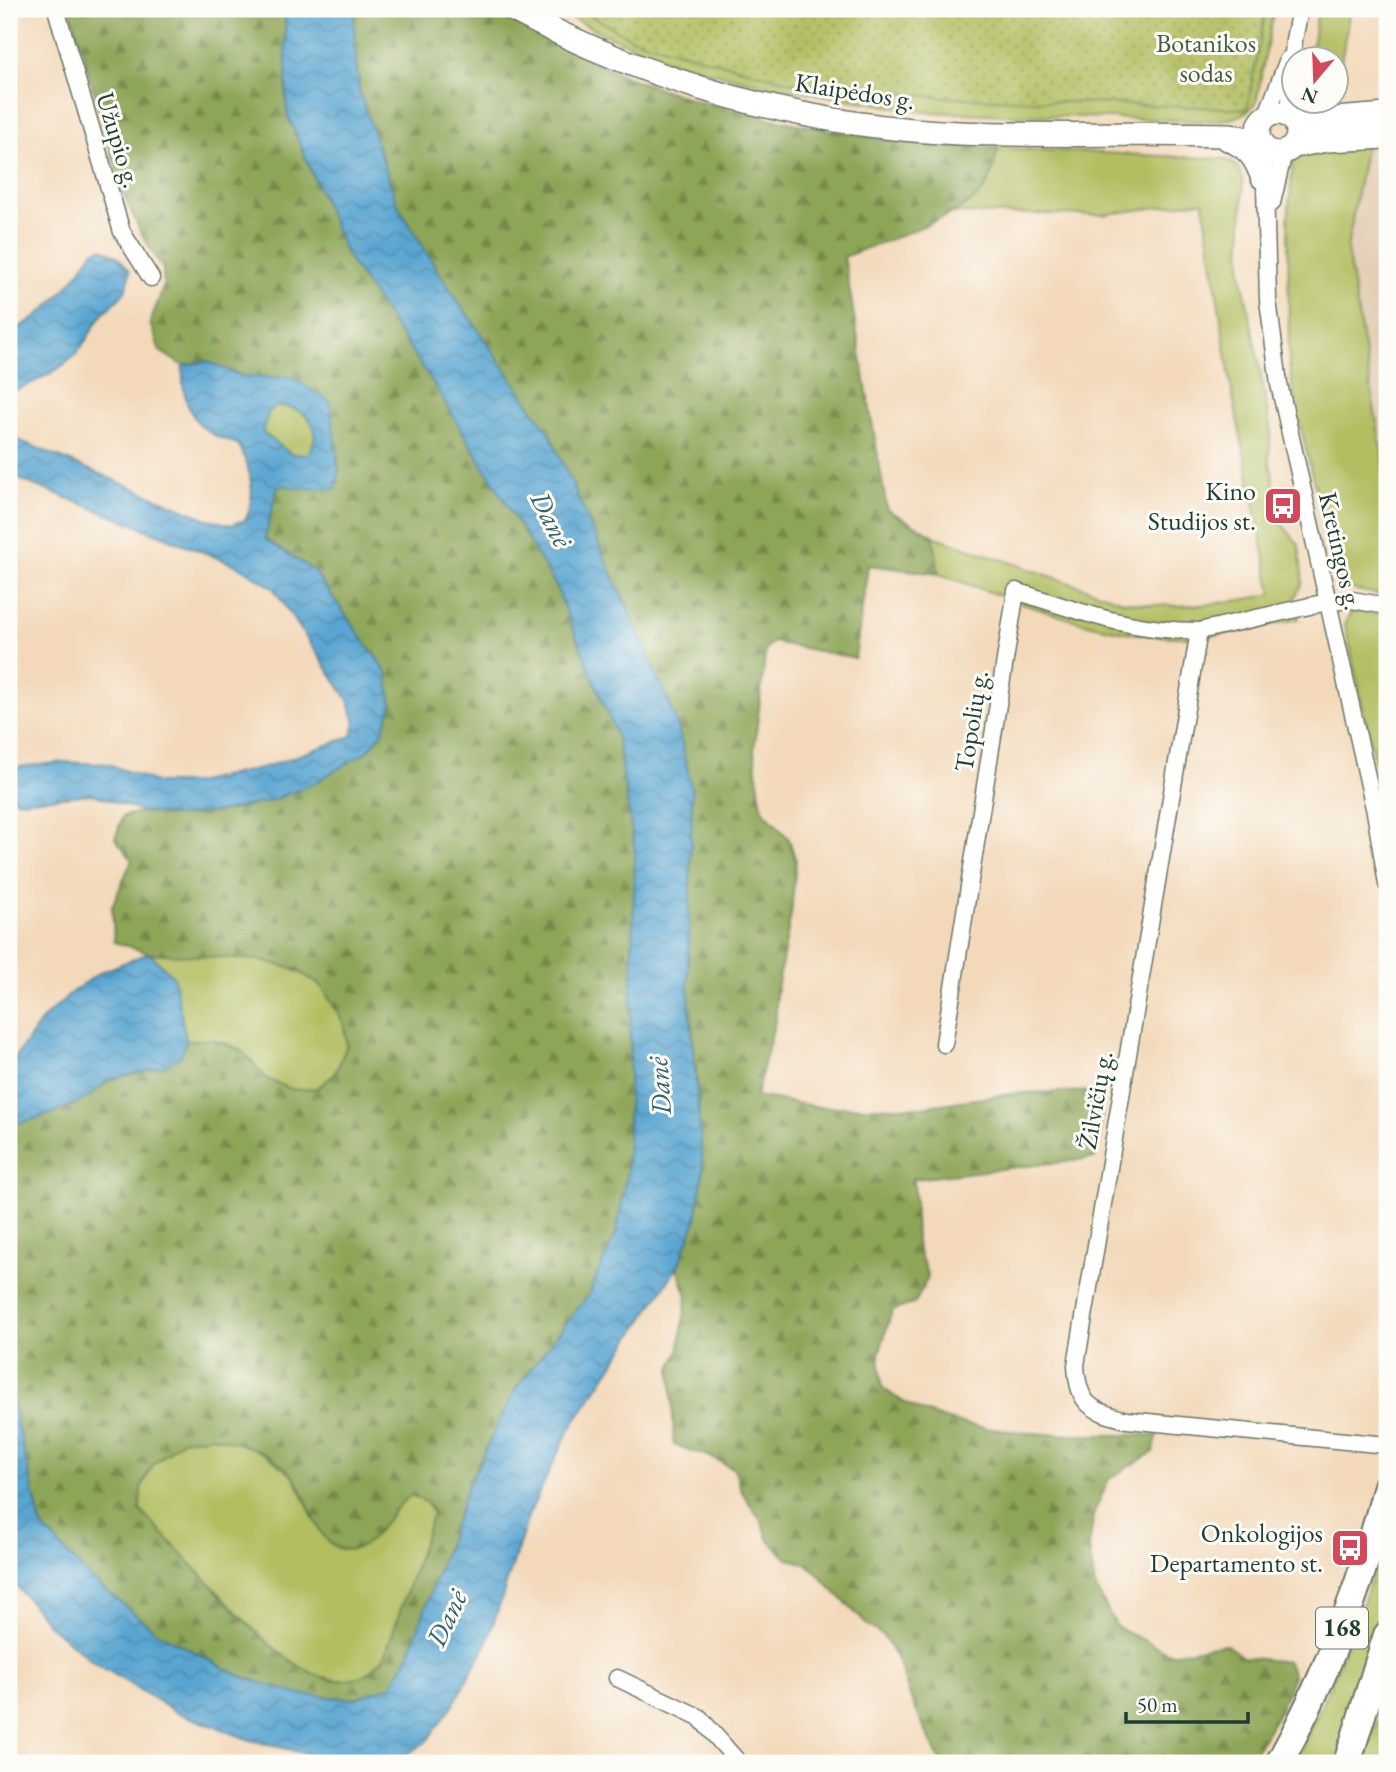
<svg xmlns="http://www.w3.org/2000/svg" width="1396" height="1772" font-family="'EB Garamond',serif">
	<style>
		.built { fill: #e3cdb4 }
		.green { fill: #b2be60; stroke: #687e4a; stroke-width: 2 }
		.forest { fill: url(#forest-firs); stroke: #567145; stroke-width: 2; fill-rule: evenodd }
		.park { fill: url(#park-dots); stroke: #687e4a; stroke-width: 2 }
		.water { fill: url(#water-waves); stroke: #3c7182; stroke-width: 2; fill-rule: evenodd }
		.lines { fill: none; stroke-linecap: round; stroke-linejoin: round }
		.street-casing { stroke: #697463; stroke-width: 19 }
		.secondary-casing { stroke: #697463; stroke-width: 26 }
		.primary-casing { stroke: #697463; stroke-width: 30 }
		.street { stroke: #fff; stroke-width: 16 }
		.secondary { stroke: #fff; stroke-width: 23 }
		.primary { stroke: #fff; stroke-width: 26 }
		.labels { text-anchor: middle; stroke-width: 6; stroke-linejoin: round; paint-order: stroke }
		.shield { fill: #fdfcf7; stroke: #62766e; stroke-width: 2 }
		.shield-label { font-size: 24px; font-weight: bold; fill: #1f3d34 }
		.park-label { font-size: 26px; fill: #445d3f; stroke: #fdfcf7 }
		.street-label { font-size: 26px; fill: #1f3d34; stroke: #fdfcf7 }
		.poi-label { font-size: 26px; fill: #1f3d34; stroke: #fdfcf7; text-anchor: end }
		.water-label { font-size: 28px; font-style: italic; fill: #33616b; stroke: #fdfcf7 }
	</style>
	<defs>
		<pattern id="forest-firs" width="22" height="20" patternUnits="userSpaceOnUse" patternTransform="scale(1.75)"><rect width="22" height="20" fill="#8da556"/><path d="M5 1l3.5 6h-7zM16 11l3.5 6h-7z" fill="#738848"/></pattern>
		<pattern id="park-dots" width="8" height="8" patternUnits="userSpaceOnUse" patternTransform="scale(1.75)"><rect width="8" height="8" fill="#b2be60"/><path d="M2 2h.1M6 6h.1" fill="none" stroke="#909c50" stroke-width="1.8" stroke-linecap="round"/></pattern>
		<pattern id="water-waves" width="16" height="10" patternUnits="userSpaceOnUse" patternTransform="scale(1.75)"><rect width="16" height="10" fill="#59a5d1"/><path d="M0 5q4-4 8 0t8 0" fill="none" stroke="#4988aa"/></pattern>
	</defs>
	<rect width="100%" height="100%" fill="#fdfcf7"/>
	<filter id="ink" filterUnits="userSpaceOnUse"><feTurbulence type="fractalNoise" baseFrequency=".0143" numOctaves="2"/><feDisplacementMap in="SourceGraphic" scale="14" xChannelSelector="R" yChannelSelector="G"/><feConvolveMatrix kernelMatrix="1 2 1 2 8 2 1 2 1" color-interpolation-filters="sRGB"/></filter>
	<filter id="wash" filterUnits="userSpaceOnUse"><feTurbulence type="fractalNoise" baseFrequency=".00686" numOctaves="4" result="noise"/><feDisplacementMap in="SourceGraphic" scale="28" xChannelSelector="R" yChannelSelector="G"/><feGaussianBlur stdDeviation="1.57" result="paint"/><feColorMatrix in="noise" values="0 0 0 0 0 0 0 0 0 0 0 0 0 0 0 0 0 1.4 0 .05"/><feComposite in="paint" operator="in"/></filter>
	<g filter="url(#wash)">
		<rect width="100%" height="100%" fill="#f3d9ba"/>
		<path class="built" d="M1387 142V482L1347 249 1366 143Z"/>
		<path class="green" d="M554 9H1274L1256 103C1242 120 1225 120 1204 121L924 112 769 86 680 65 608 36Z
			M1318 9H1350L1337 85 1336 60 1310 59Z
			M1366 143 1347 249 1387 482V596L1346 588 1337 579 1296 408 1289 364 1288 220 1293 162 1296 157Z
			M998 148 1225 159C1237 164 1242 171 1243 184L1241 272 1261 375 1271 432 1269 457 1282 524 1299 545 1303 582 1294 600 1299 619C1268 625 1236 634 1204 636 1113 644 1024 603 939 574L933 536 1123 601C1176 610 1221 605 1272 594L1232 392 1203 201 1101 215 950 213C986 192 989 189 998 148Z
			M277 406C305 406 326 428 308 454H291L262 432 269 411Z
			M1359 611 1387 616V819L1345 625 1351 612Z
			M149 953C218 954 336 947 346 1039 348 1056 333 1081 318 1087 304 1094 279 1088 267 1079 257 1072 252 1058 242 1051 226 1039 205 1040 186 1041L174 977Z
			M212 1436 259 1449 294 1477 313 1518 373 1537 397 1504 412 1495 427 1503 433 1513 385 1656C334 1726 250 1626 214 1588 189 1562 165 1536 140 1510L141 1488 153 1465 182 1440Z
			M1387 1533V1586L1336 1763H1294C1332 1688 1361 1613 1387 1533Z
			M1387 1692V1763H1364Z"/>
		<path class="forest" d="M70 9H285L287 113 347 256 432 381 555 584 617 737 635 851 627 1173 617 1231 589 1294 516 1388 469 1483 409 1655 391 1686 353 1699 297 1694 240 1676 158 1633 88 1576 41 1525 9 1388V1126L54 1113 87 1098 109 1080 180 1057 186 1041 211 1039 242 1051 267 1079 294 1090 317 1088 335 1074 347 1045 344 1023 320 984 294 969 259 960 149 953 114 942 112 906 132 860 115 838 123 816C142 810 156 814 176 816 188 817 202 814 214 813 278 805 313 780 368 751L387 673 314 571 265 539 277 488 285 485 295 488 339 471 293 378 243 376 206 361 183 366 160 351 150 323 164 285 163 269 141 233 123 193ZM212 1436C245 1445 269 1450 293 1476 311 1496 317 1564 360 1547 377 1540 391 1507 412 1495L427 1503 433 1513 385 1656C334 1726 250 1627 214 1588 189 1562 165 1536 140 1510L141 1488 153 1465 182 1440Z
			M355 9H487L626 77 703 103 776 120 882 139 998 148C994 165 992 180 981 193 963 215 873 245 844 257L887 510 933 535 939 574 868 565 855 658 773 642 766 648 754 751 762 809 789 839 796 861 791 914 776 994V1017L756 1096 819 1107H921L1016 1093 1103 1091 1100 1140 1095 1158 914 1179 916 1243 928 1277 915 1303 892 1311 879 1354 882 1387C948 1443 1076 1434 1158 1435L1153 1452 1109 1479 1094 1513 1089 1547 1095 1587 1117 1627 1171 1654 1225 1644 1243 1657 1288 1662 1293 1676 1280 1709 1254 1754 1225 1753 1209 1763H941L912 1702 899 1663 883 1636 866 1624 809 1565 787 1558 769 1541 762 1522 742 1492 734 1469 711 1457 674 1445 671 1368 679 1351 687 1296 677 1268 696 1220 699 1101 688 984V899L550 434 443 279 398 206 359 90 354 39Z"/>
		<path class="park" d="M579 9H1266L1247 109 940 97 794 83 633 39Z"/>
		<path class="water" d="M285 9H355L354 39 359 90 398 206 443 279 550 434 667 698 678 726 692 791 688 984 703 1170 696 1220 677 1268 568 1432 529 1514 487 1643 452 1707 426 1742 393 1763H344L250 1740 176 1712 92 1661 48 1624 9 1577V1388L41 1525 88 1576 158 1633 240 1676 297 1694 353 1699 391 1686 409 1655 469 1483 516 1388 589 1294 617 1231 627 1173 635 851 617 737 555 584 432 381 347 256 287 113Z
			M102 248 117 256 130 270C128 297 118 298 103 314 92 327 86 344 75 355 57 373 31 383 9 394V331C42 321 76 279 93 251Z
			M206 361 243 376 293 378 330 402 339 471 336 489 295 488 285 485 277 488 265 539 314 571 387 673 392 705 382 734 368 751 314 783 274 800 217 812 179 816 140 811 93 794 21 801 10 798 9 775 19 767 64 762 108 764 158 783H195L269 766 352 736 355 722 348 700 273 588 238 566 9 475V436L205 518 231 525 245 520C258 496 250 469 239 445 232 441 225 440 218 437 189 424 181 395 183 366ZM278 406C305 406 326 428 308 454H291L262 432 269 411Z
			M149 953 174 977 186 1041 180 1057 164 1066 109 1080 87 1098 54 1113 9 1126V1066L43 1019 73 991 101 972Z"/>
	</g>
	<g filter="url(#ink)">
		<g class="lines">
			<defs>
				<path id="street" d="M56 9 122 232 151 278
					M1302 102 1326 120
					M1289 116 1294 40 1300 9
					M1266 117 1288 59
					M1226 142C1247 151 1252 159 1260 180
					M1264 147 1268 300 1279 384 1375 812 1387 884
					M1272 203 1284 152
					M1387 606 1352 600 1327 602 1199 631 1076 1365C1078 1404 1090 1411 1127 1420L1387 1445
					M944 1044 1016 591C1081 612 1130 631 1199 631
					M617 1678 699 1717 739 1763"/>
				<path id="secondary" d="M512 9C648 82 804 127 959 133 1049 136 1140 133 1230 135L1260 142
					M1258 133a20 20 0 1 1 40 0a20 20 0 1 1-40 0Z
					M1296 122 1387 115
					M1294 146 1327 140 1387 137"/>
				<path id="primary" d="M1279 1763C1327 1676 1362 1583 1387 1486
					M1347 1763 1387 1635"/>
			</defs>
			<use href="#street" class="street-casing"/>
			<use href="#secondary" class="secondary-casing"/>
			<use href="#primary" class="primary-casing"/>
			<use href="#street" class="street"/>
			<use href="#secondary" class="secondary"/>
			<use href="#primary" class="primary"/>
		</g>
	</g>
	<defs>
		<symbol id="bus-square" viewBox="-11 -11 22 22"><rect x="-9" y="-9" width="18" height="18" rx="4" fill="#d1495b" stroke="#fdfcf7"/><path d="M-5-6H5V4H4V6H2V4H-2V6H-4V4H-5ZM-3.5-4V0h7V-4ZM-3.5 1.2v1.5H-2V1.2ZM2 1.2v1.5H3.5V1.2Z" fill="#fff"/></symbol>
	</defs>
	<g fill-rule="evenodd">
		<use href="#bus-square" x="1261" y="484" width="44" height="44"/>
		<use href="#bus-square" x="1328" y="1526" width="44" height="44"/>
	</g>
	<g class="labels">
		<rect class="shield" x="1316" y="1607.5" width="52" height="41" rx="5"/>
		<g class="shield-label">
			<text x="1342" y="1636">168</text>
		</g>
		<g class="park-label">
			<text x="1206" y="52">Botanikos<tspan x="1206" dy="30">sodas</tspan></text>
		</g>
		<g class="street-label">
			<text transform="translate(855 91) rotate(9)" y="9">Klaipėdos g.</text>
			<text transform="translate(119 140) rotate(73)" y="9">Užupio g.</text>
			<text transform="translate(1341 551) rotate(77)" y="9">Kretingos g.</text>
			<text transform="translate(971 721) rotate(-81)" y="9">Topolių g.</text>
			<text transform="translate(1095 1100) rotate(-80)" y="9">Žilvičių g.</text>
		</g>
		<g class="poi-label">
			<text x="1256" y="500">Kino<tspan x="1256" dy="30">Studijos st.</tspan></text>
			<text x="1323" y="1542">Onkologijos<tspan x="1323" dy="30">Departamento st.</tspan></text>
		</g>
		<g class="water-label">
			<text transform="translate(552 519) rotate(63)" y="10">Danė</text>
			<text transform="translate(659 1086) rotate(-94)" y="10">Danė</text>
			<text transform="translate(446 1618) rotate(-65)" y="10">Danė</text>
		</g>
	</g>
	<rect width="1396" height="1772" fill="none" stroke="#fdfcf7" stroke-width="35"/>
	<g transform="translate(1315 80) rotate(199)"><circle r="33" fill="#fdfcf7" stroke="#a4b0a9" stroke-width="2"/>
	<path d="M0-5L12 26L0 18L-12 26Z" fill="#d1495b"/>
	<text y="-10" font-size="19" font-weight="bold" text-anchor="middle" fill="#1f3d34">N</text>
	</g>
	<path d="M1126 1712v10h122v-10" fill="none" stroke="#1f3d34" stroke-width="3.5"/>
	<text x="1137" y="1712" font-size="21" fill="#1f3d34" stroke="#fdfcf7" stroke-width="5" paint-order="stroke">50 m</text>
</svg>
